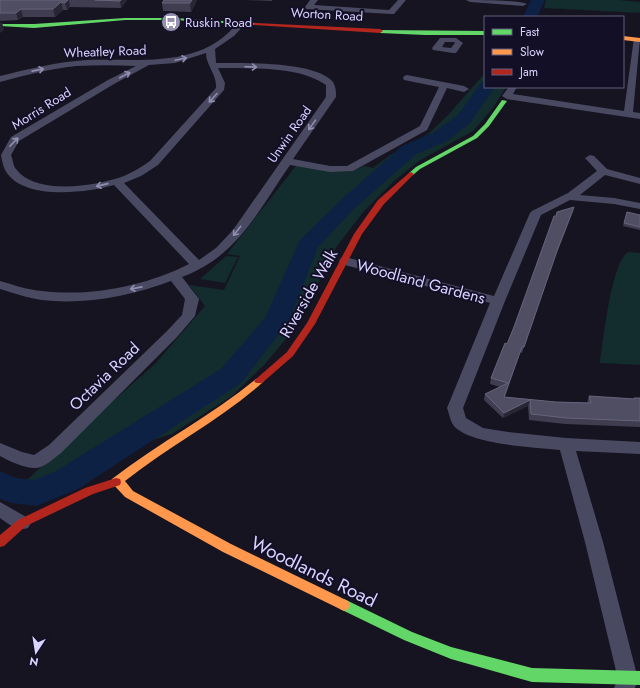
<svg xmlns="http://www.w3.org/2000/svg" width="640" height="688" font-family="Jost,sans-serif">
	<style>
		.green { fill: #132c2d }
		.lines { fill: none; stroke-linecap: round; stroke-linejoin: round }
		.river { fill: #0d2144; fill-rule: evenodd }
		.street { fill: #4a4962; fill-rule: evenodd }
		.fast { fill: #63d668; fill-rule: evenodd }
		.slow { fill: #ff974d; fill-rule: evenodd }
		.jam { fill: #b3261e; fill-rule: evenodd }
		.wall { fill: #403d50 }
		.shaded-wall { fill: #282635 }
		.building { fill: #504e63; stroke: #66637b }
		.oneway { stroke: #928eb0 }
		.labels { text-anchor: middle; stroke-width: 4; stroke-linejoin: round; paint-order: stroke }
		.far-street-label { font-size: 13px; fill: #d9d4ff; stroke: #130f26 }
		.far-poi-label { font-size: 13px; fill: #d9d4ff; stroke: #130f26; text-anchor: start }
		.street-label { font-size: 16px; fill: #d9d4ff; stroke: #130f26 }
		.near-street-label { font-size: 19px; fill: #d9d4ff; stroke: #130f26 }
	</style>
	<rect width="100%" height="100%" fill="#161421"/>
	<path class="green" d="M546 0H619L640 2V13L544 8Z
		M485 73V85L457 119 440 133 404 149 379 170 315 230 303 244 273 315 227 372 96 455 59 476 35 481 27 480 89 422 155 364 205 306 189 285 224 290 240 256 227 254 295 167 298 165 352 171 364 166 373 168 390 155 428 134 448 115Z
		M492 87H506L493 108 473 131 419 161 395 180 364 211 337 246 295 328 265 364 232 396 172 434 136 445V441L236 379 283 320 307 258 322 238 378 182 405 159 440 140 468 122Z
		M628 252 640 253V365L600 363C603 342 611 263 628 252Z
		M226 256 238 257 225 283 200 279Z"/>
	<g class="lines">
		<path class="river" d="M531 0H545L537 17H523Z
			M485 82V87H495L470 123 447 141 416 154 355 208 318 247 289 321 241 383 78 489 36 506 12 503 0 499V471L16 478 35 480 56 471 221 369 265 318 300 240 341 200 402 146 433 133 458 115 481 83Z"/>
		<path class="street" d="M310 0H318L314 5 389 10 398 0H406L394 14H391L306 9 305 7Z
			M466 0C478 0 519 0 527 4L523 6 470 2Z
			M239 21H242L246 23 234 36 215 49 216 63C242 63 316 61 333 82 336 87 336 92 336 97L293 159 330 166H347L420 126 439 87 404 80 403 78 404 76 407 75 464 86 469 89 464 92 447 88 427 130 353 171 330 172 290 165C258 211 238 256 182 277L199 299 195 316 177 337 61 453C54 458 44 468 36 468 26 469 9 461 0 456V443L22 452 34 455 49 445 167 331 182 315 185 299 171 281C132 296 84 305 42 300 27 298 14 293 0 289V281C14 285 28 290 42 291 91 297 146 286 189 264L114 185C86 193 22 201 5 170 3 166 2 160 1 155L11 137 108 80 136 66C116 65 96 65 76 66 50 69 25 75 0 82V76C28 69 57 62 87 60 139 58 202 70 239 21ZM206 53C206 66 217 74 216 88L150 161C142 167 133 172 124 176 97 186 36 196 16 169 13 166 13 159 11 155L19 141 114 84 149 65 175 63ZM218 68C251 69 298 65 326 85V97L233 230 216 248 199 260 124 183 141 176 158 165 224 90 225 83Z
			M440 38H456L463 43 456 53H453L433 50 432 48ZM445 42H454L455 43 451 48 442 47Z
			M634 38 640 39 633 112 640 113V119L507 99 502 96 509 87H517L513 94 624 111Z
			M590 155 594 156 607 169 640 178V184L605 175 580 195 614 198 640 203V209L614 204 570 200 541 215 505 301 463 408 466 418 483 428 508 432 566 438 640 442V454L576 451 603 542 638 679 635 688H614L618 679 585 542 560 450C534 447 471 445 454 426 450 421 449 413 447 408L490 303 341 264 339 261 341 258 345 257 494 296 530 213 532 211 568 193 597 171 585 158Z
			M0 502 28 518 31 523 28 528C17 532 9 524 0 518Z"/>
		<path class="fast" d="M125 18H174L256 23 258 24 256 25 174 20H125L34 28 0 26V24H34Z
			M378 30 485 31V35H425L380 33 377 31Z
			M502 100 507 101 489 126 477 138 420 169 413 175H409V173L416 167 473 136 485 124Z
			M344 599 412 632 451 647 532 668 640 671V685L532 682 451 659 404 640 340 609 338 605 340 601Z"/>
		<path class="slow" d="M623 36 640 38V42L623 40Z
			M259 378 262 379 264 381 262 383C220 420 169 446 125 481L133 491 231 544 348 601 350 605 348 609 344 611 223 552 125 497 111 482 112 479C158 443 211 416 256 379Z"/>
		<path class="jam" d="M256 23 380 29 383 31 380 33 254 25V23Z
			M411 172 414 174 384 204 362 234 315 324 293 356 262 383H256L254 381 256 379 287 352 307 323 354 234 378 200 409 173Z
			M116 478 120 479 121 482 120 485 93 494 26 526 4 546 0 547V535L18 520 85 488Z"/>
	</g>
	<path class="wall" d="M0 0H127L121 8 70 7 67 10H63L55 17H23L18 20 0 21Z
		M197 0 191 12 163 11 162 3Z
		M246 0H272V1Z
		M574 207 573 212 555 257 522 353 520 352 505 397 556 402 587 403 589 396 633 399 634 398H640V427L565 424 529 420 528 406 503 418 484 400 485 394 500 387 490 384 491 378 507 344 556 216Z
		M627 212 640 215V230L623 226Z"/>
	<path class="shaded-wall" d="M68 0H69L70 7 67 10 65 3Z
		M121 0H127L121 8 120 1Z
		M192 0H197L191 12 190 3Z
		M61 2 63 10 55 17 53 9Z
		M21 9 23 17 18 20 16 13Z
		M2 22 4 30 0 33V23Z
		M574 207 573 212 555 257 522 353 557 251Z
		M522 347 520 352 503 402 504 397Z
		M530 400 528 406 503 418 504 413Z"/>
	<path class="building" d="M0 0H68L65 3 61 2 53 9H21L16 13H0Z
		M95 0H121L120 1Z
		M164 0H192L190 3H162Z
		M574 207 557 251 524 347H522L504 397 556 402 591 403 589 396 635 399 634 398H640V421L567 418 531 414 530 400 504 413 485 394 508 383 491 378 505 343 507 344 514 327 554 216H556L557 212Z
		M627 212 640 215V227L624 223Z"/>
	<defs><path id="oneway-shaft" d="M-6 0H5M1.5-3L5.5 0L1.5 3" fill="none" stroke-width="1.6" stroke-linecap="round" stroke-linejoin="round"/></defs>
	<g class="oneway">
		<use href="#oneway-shaft" transform="translate(181 59) rotate(-12)"/>
		<use href="#oneway-shaft" transform="translate(251 67) rotate(2)"/>
		<use href="#oneway-shaft" transform="translate(38 70) rotate(-11)"/>
		<use href="#oneway-shaft" transform="translate(125 75) rotate(-28)"/>
		<use href="#oneway-shaft" transform="translate(213 98) rotate(132)"/>
		<use href="#oneway-shaft" transform="translate(312 125) rotate(125)"/>
		<use href="#oneway-shaft" transform="translate(14 142) rotate(-46)"/>
		<use href="#oneway-shaft" transform="translate(102 185) rotate(167)"/>
		<use href="#oneway-shaft" transform="translate(237 231) rotate(129)"/>
		<use href="#oneway-shaft" transform="translate(136 288) rotate(169)"/>
	</g>
	<defs>
		<symbol id="bus-disc" viewBox="-11 -11 22 22"><circle r="9.5" fill="#9591b1" stroke="#130f26"/><path d="M-5-6H5V4H4V6H2V4H-2V6H-4V4H-5ZM-3.5-4V0h7V-4ZM-3.5 1.2v1.5H-2V1.2ZM2 1.2v1.5H3.5V1.2Z" fill="#fff"/></symbol>
	</defs>
	<g fill-rule="evenodd">
		<use href="#bus-disc" x="160" y="11" width="22" height="22"/>
	</g>
	<g class="labels">
		<g class="far-street-label">
			<text transform="translate(327 14) rotate(3)" y="5">Worton Road</text>
			<text transform="translate(105 51) rotate(-2)" y="5">Wheatley Road</text>
			<text transform="translate(41 108) rotate(-32)" y="5">Morris Road</text>
			<text transform="translate(289 134) rotate(-55)" y="5">Unwin Road</text>
		</g>
		<g class="far-poi-label">
			<text x="185" y="27">Ruskin Road</text>
		</g>
		<g class="street-label">
			<text transform="translate(421 281) rotate(15)" y="6">Woodland Gardens</text>
			<text transform="translate(308 293) rotate(-60)" y="6">Riverside Walk</text>
			<text transform="translate(104 376) rotate(-44)" y="6">Octavia Road</text>
		</g>
		<g class="near-street-label">
			<text transform="translate(314 571) rotate(26)" y="7">Woodlands Road</text>
		</g>
	</g>
	<rect x="484" y="16" width="140" height="72" fill="#130f26" stroke="#625e7d"/>
	<rect x="492" y="29" width="20" height="6" fill="#63d668" stroke="#625e7d"/>
	<text x="520" y="36" font-size="12" fill="#d9d4ff">Fast</text>
	<rect x="492" y="49" width="20" height="6" fill="#ff974d" stroke="#625e7d"/>
	<text x="520" y="56" font-size="12" fill="#d9d4ff">Slow</text>
	<rect x="492" y="69" width="20" height="6" fill="#b3261e" stroke="#625e7d"/>
	<text x="520" y="76" font-size="12" fill="#d9d4ff">Jam</text>
	<g transform="translate(36 652) rotate(192)" stroke="#130f26" stroke-width="3" paint-order="stroke">
	<path d="M0-3L7 15L0 10L-7 15Z" fill="#d9d4ff"/>
	<text y="-6" font-size="11" font-weight="bold" text-anchor="middle" fill="#d9d4ff">N</text>
	</g>
</svg>
